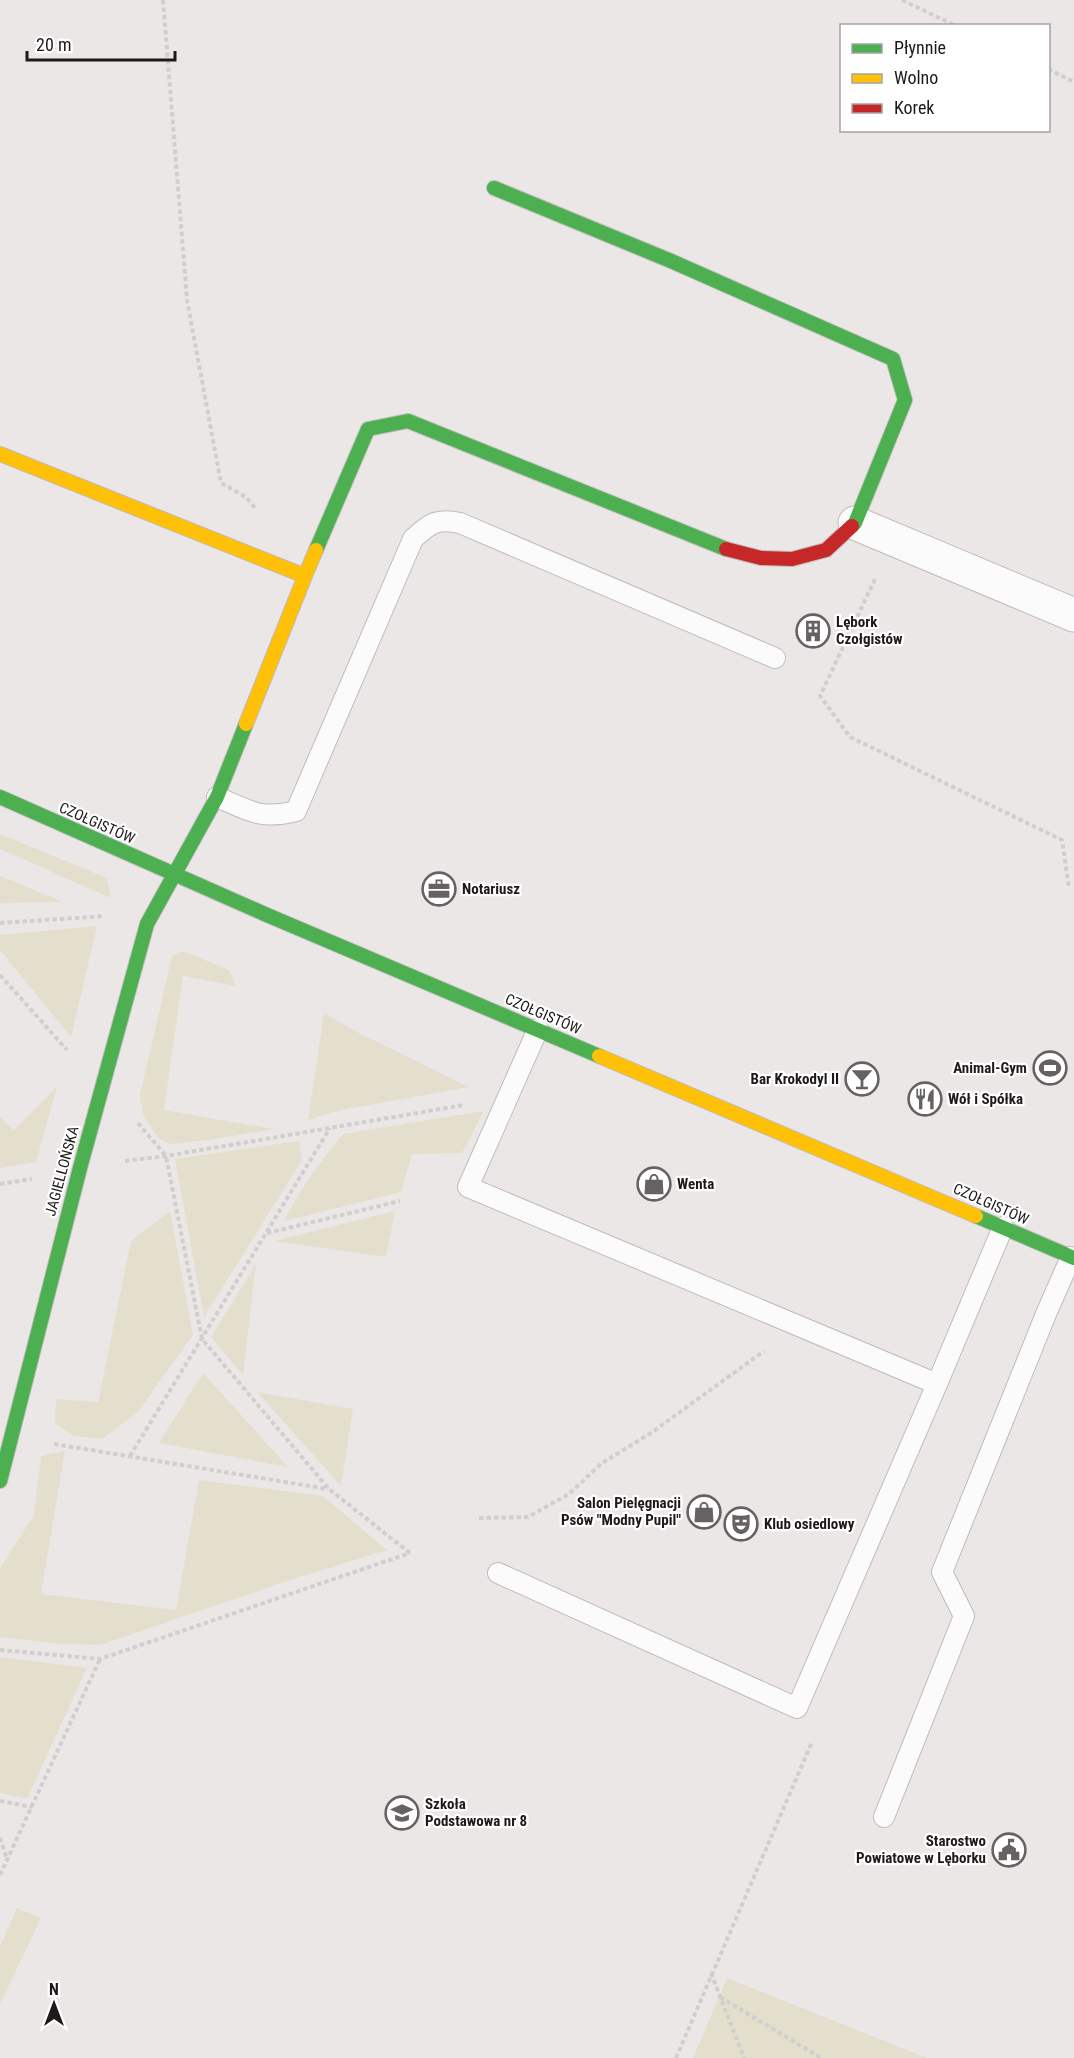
<svg xmlns="http://www.w3.org/2000/svg" width="1074" height="2058" font-family="'Roboto Condensed',sans-serif">
	<style>
		.green { fill: #e4dfcc }
		.lines { fill: none; stroke-linecap: round; stroke-linejoin: round }
		.lane-casing { stroke: #bfbcbb; stroke-width: 22 }
		.street-casing { stroke: #bfbcbb; stroke-width: 35 }
		.fast-casing { stroke: #bfbcbb; stroke-width: 16 }
		.slow-casing { stroke: #bfbcbb; stroke-width: 16 }
		.jam-casing { stroke: #bfbcbb; stroke-width: 16 }
		.path { stroke: #d1cfce; stroke-width: 4; stroke-dasharray: 4.5 3; stroke-linecap: butt }
		.lane { stroke: #fcfbfb; stroke-width: 20 }
		.street { stroke: #fcfbfb; stroke-width: 33 }
		.fast { stroke: #4caf50; stroke-width: 14 }
		.slow { stroke: #ffc107; stroke-width: 14 }
		.jam { stroke: #c62828; stroke-width: 14 }
		.labels { text-anchor: middle; stroke-width: 4.5; stroke-linejoin: round; paint-order: stroke }
		.poi-label { font-size: 15px; font-weight: bold; fill: #1d1a19; stroke: #fff; text-anchor: start }
		.street-label { font-size: 15px; fill: #1d1a19; stroke: #fff }
	</style>
	<rect width="100%" height="100%" fill="#ebe7e6"/>
	<path class="green" d="M0 834 107 878 111 898 0 849Z
		M0 876 63 902 0 903Z
		M97 926 71 1037 0 950V935Z
		M183 951 229 970 236 986 183 976 164 1110 274 1129 209 1140 170 1144 158 1138 143 1115 140 1095 172 956Z
		M324 1013 359 1033 469 1087 341 1110 308 1120Z
		M57 1087 36 1162 0 1168V1116L13 1131Z
		M484 1111 462 1153 412 1154 401 1192 284 1221C300 1189 320 1161 343 1134Z
		M299 1141 302 1160 204 1317 175 1159Z
		M170 1211 193 1335 137 1413 102 1439 73 1436 55 1423 56 1399 98 1402 131 1241Z
		M395 1211 386 1257 274 1241Z
		M256 1264 243 1375 211 1337Z
		M203 1373 288 1467 159 1443Z
		M257 1392 353 1409 341 1486Z
		M65 1451 41 1594 176 1610 199 1480 323 1496 387 1550 290 1580 100 1645 62 1644 0 1637V1568L34 1515 41 1456Z
		M0 1657 87 1668 27 1799 0 1793Z
		M17 1908 41 1918 0 2004V1946Z
		M727 1978 927 2058H693Z"/>
	<g class="lines">
		<defs>
			<path id="lane" d="M217 797C250 811 260 820 296 811L413 539C430 523 437 518 460 523L775 658
				M538 1029 468 1187 937 1384 1003 1227
				M498 1573 797 1708 937 1384
				M884 1817 964 1616 942 1572 1046 1314 1071 1257"/>
			<path id="street" d="M855 523 1074 615"/>
			<path id="fast" d="M494 188 671 261 893 359 905 400 855 523 852 526
				M316 550 368 429 408 421 726 549
				M0 797 267 915 599 1056
				M976 1216 1074 1258
				M0 1481 80 1168 147 924 217 797 246 724"/>
			<path id="slow" d="M0 454 305 576 316 550
				M246 724 305 576
				M599 1056 976 1216"/>
			<path id="jam" d="M726 549 761 558 792 559 826 550 852 526"/>
		</defs>
		<use href="#lane" class="lane-casing"/>
		<use href="#street" class="street-casing"/>
		<use href="#fast" class="fast-casing"/>
		<use href="#slow" class="slow-casing"/>
		<use href="#jam" class="jam-casing"/>
		<path class="path" d="M163 0 187 300 221 483 246 497 255 508
			M902 0 956 26
			M1048 69 1074 82
			M875 579 820 696 850 737 1062 840 1069 888
			M0 923 104 916
			M0 975 67 1050
			M138 1123 166 1156 202 1339 329 1489 410 1553
			M125 1161 166 1156 464 1105
			M0 1184 32 1179
			M267 1233 400 1201
			M54 1444 328 1489
			M130 1456 330 1128
			M479 1518 528 1517 569 1494 602 1463 651 1433 764 1351
			M0 1650 100 1659 410 1553
			M0 1801 32 1807
			M0 1838 7 1859
			M0 1875 100 1659
			M711 1973 744 2058
			M720 1997 821 2058
			M676 2058 812 1742"/>
		<use href="#lane" class="lane"/>
		<use href="#street" class="street"/>
		<use href="#fast" class="fast"/>
		<use href="#slow" class="slow"/>
		<use href="#jam" class="jam"/>
	</g>
	<defs>
		<symbol id="building-ring" viewBox="-11 -11 22 22"><circle r="9.5" fill="#fff" stroke="#656261" stroke-width="1.5"/><path d="M-4-6H4V6H1V3H-1V6H-4ZM-2.5-4.3h1.7v1.8h-1.7ZM.8-4.3h1.7v1.8H.8ZM-2.5-1h1.7V.8h-1.7ZM.8-1h1.7V.8H.8Z" fill="#656261"/></symbol>
		<symbol id="office-ring" viewBox="-11 -11 22 22"><circle r="9.5" fill="#fff" stroke="#656261" stroke-width="1.5"/><path d="M-6-3h4V-5.5h4V-3h4V5H-6ZM-1-4.5V-3h2v-1.5ZM-6 0V1H6V0Z" fill="#656261"/></symbol>
		<symbol id="stadium-ring" viewBox="-11 -11 22 22"><circle r="9.5" fill="#fff" stroke="#656261" stroke-width="1.5"/><path d="M0-5a6.5 5 0 1 0 0 10a6.5 5 0 1 0 0-10ZM-3.5-1.8h7v3.6h-7Z" fill="#656261"/></symbol>
		<symbol id="bar-ring" viewBox="-11 -11 22 22"><circle r="9.5" fill="#fff" stroke="#656261" stroke-width="1.5"/><path d="M-6-5H6L.8 .8V4.5H3.5V6h-7V4.5H-.8V.8Z" fill="#656261"/></symbol>
		<symbol id="restaurant-ring" viewBox="-11 -11 22 22"><circle r="9.5" fill="#fff" stroke="#656261" stroke-width="1.5"/><path d="M-5-6h1v4h1v-4h1v4h1v-4h1v5L-1.5 .5V6h-2V.5L-5-1ZM5-6V6H3V1.5H1.5Q1.5-4 5-6Z" fill="#656261"/></symbol>
		<symbol id="shop-ring" viewBox="-11 -11 22 22"><circle r="9.5" fill="#fff" stroke="#656261" stroke-width="1.5"/><path d="M-5-2.5h2.3a2.7 3.5 0 0 1 5.4 0H5L5.5 6h-11ZM-1.5-2.5h3a1.5 2.3 0 0 0-3 0Z" fill="#656261"/></symbol>
		<symbol id="theatre-ring" viewBox="-11 -11 22 22"><circle r="9.5" fill="#fff" stroke="#656261" stroke-width="1.5"/><path d="M-5-5.5Q0-4 5-5.5V0Q5 5 0 6Q-5 5-5 0ZM-3.3-2.5H-1v1.5H-3.3ZM1-2.5H3.3v1.5H1ZM-2.8 1Q0 5.5 2.8 1Z" fill="#656261"/></symbol>
		<symbol id="school-ring" viewBox="-11 -11 22 22"><circle r="9.5" fill="#fff" stroke="#656261" stroke-width="1.5"/><path d="M0-5L7-2L0 1L-7-2ZM-4 1L0 2.5L4 1V4Q0 6-4 4Z" fill="#656261"/></symbol>
		<symbol id="civic-ring" viewBox="-11 -11 22 22"><circle r="9.5" fill="#fff" stroke="#656261" stroke-width="1.5"/><path d="M-.6-6.5H3V-4.5H.6V-3L4-1V1h2V6H-6V1h2V-1L-.6-3ZM-1.2 2.5V6h2.4V2.5Z" fill="#656261"/></symbol>
	</defs>
	<g fill-rule="evenodd">
		<use href="#building-ring" x="794" y="612" width="38" height="38"/>
		<use href="#office-ring" x="420" y="870" width="38" height="38"/>
		<use href="#stadium-ring" x="1031" y="1049" width="38" height="38"/>
		<use href="#bar-ring" x="843" y="1060" width="38" height="38"/>
		<use href="#restaurant-ring" x="906" y="1080" width="38" height="38"/>
		<use href="#shop-ring" x="635" y="1165" width="38" height="38"/>
		<use href="#shop-ring" x="685" y="1493" width="38" height="38"/>
		<use href="#theatre-ring" x="722" y="1505" width="38" height="38"/>
		<use href="#school-ring" x="383" y="1794" width="38" height="38"/>
		<use href="#civic-ring" x="990" y="1831" width="38" height="38"/>
	</g>
	<g class="labels">
		<g class="poi-label">
			<text x="836" y="627">Lębork<tspan x="836" dy="17">Czołgistów</tspan></text>
			<text x="462" y="894">Notariusz</text>
			<text x="1027" y="1073" text-anchor="end">Animal-Gym</text>
			<text x="839" y="1084" text-anchor="end">Bar Krokodyl II</text>
			<text x="948" y="1104">Wół i Spółka</text>
			<text x="677" y="1189">Wenta</text>
			<text x="681" y="1508" text-anchor="end">Salon Pielęgnacji<tspan x="681" dy="17">Psów "Modny Pupil"</tspan></text>
			<text x="764" y="1529">Klub osiedlowy</text>
			<text x="425" y="1809">Szkoła<tspan x="425" dy="17">Podstawowa nr 8</tspan></text>
			<text x="986" y="1846" text-anchor="end">Starostwo<tspan x="986" dy="17">Powiatowe w Lęborku</tspan></text>
		</g>
		<g class="street-label">
			<text transform="translate(97 823) rotate(24)" y="5">CZOŁGISTÓW</text>
			<text transform="translate(543 1014) rotate(23)" y="5">CZOŁGISTÓW</text>
			<text transform="translate(62 1171) rotate(-75)" y="5">JAGIELLOŃSKA</text>
			<text transform="translate(991 1204) rotate(24)" y="5">CZOŁGISTÓW</text>
		</g>
	</g>
	<rect x="840" y="24" width="210" height="108" fill="#ffffff" stroke="#a5a3a3" stroke-width="1.5"/>
	<rect x="852" y="44" width="30" height="9" fill="#4caf50" stroke="#a5a3a3" stroke-width="1.5"/>
	<text x="894" y="54" font-size="18" fill="#1d1a19">Płynnie</text>
	<rect x="852" y="74" width="30" height="9" fill="#ffc107" stroke="#a5a3a3" stroke-width="1.5"/>
	<text x="894" y="84" font-size="18" fill="#1d1a19">Wolno</text>
	<rect x="852" y="104" width="30" height="9" fill="#c62828" stroke="#a5a3a3" stroke-width="1.5"/>
	<text x="894" y="114" font-size="18" fill="#1d1a19">Korek</text>
	<g transform="translate(54 2004)" stroke="#ffffff" stroke-width="4.5" paint-order="stroke">
	<path d="M0-4.5L10 22L0 15L-10 22Z" fill="#1d1a19"/>
	<text y="-9" font-size="16" font-weight="bold" text-anchor="middle" fill="#1d1a19">N</text>
	</g>
	<path d="M27 51v9h148v-9" fill="none" stroke="#1d1a19" stroke-width="3"/>
	<text x="36" y="51" font-size="18" fill="#1d1a19" stroke="#ffffff" stroke-width="4.5" paint-order="stroke">20 m</text>
</svg>
